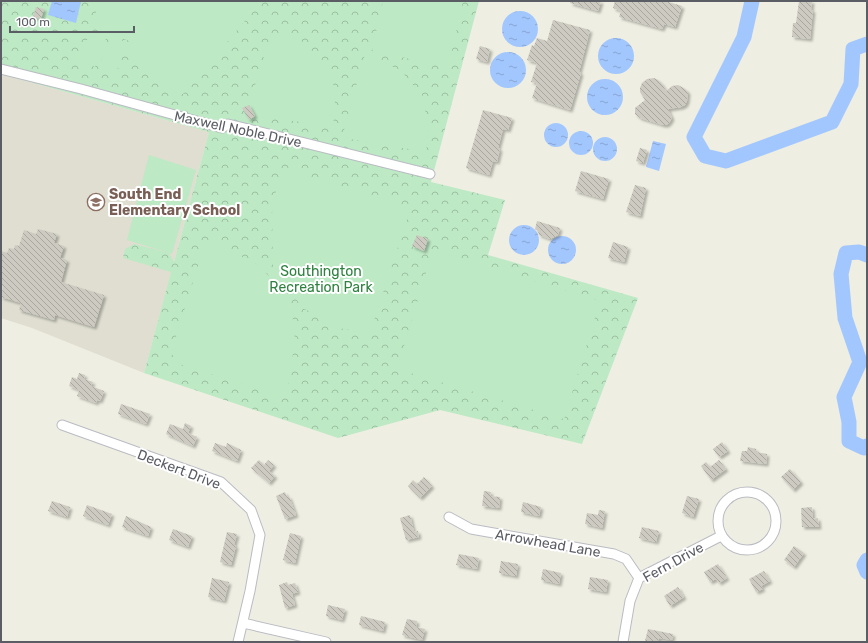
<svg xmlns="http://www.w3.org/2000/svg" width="868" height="643" font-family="Rubik,sans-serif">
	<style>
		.education { fill: #dfded1 }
		.park { fill: url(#park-crowns) }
		.garden { fill: #bde9c4 }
		.water { fill: url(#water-ripples) }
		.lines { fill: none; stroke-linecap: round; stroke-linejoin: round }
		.river { stroke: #a2c7ff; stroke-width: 15 }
		.building { fill: url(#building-back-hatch); filter: url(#shadow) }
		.minor-casing { stroke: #babcc3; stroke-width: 11 }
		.minor { stroke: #fff; stroke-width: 9 }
		.labels { text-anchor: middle; stroke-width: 4; stroke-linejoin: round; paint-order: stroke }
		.street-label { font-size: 14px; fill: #5b5d65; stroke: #fff }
		.education-label { font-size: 14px; font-weight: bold; fill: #785e54; stroke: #fff; text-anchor: start }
		.park-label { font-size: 14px; fill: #2d823f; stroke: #fff }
	</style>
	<defs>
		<pattern id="park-crowns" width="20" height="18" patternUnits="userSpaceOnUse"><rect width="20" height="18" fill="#bde9c4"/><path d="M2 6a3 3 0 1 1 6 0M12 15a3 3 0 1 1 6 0" fill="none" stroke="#9dc0a3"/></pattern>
		<pattern id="water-ripples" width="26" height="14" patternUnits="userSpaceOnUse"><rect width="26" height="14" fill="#a2c7ff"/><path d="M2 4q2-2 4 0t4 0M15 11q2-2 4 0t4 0" fill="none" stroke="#87a5d2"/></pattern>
		<pattern id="building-back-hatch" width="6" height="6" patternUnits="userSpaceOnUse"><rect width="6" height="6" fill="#cccac1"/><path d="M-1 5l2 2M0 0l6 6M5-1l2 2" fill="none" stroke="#a9a7a0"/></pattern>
		<filter id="shadow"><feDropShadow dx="2.5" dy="2.5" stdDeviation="1" flood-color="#0004"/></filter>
	</defs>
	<rect width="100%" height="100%" fill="#efeee2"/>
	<path class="education" d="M1 74 209 132 144 373 32 328 1 318Z"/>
	<path class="park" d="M1 1H479L431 182 505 200 488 255 638 298 582 444 440 410 338 438 144 373 171 272 123 258 125 249 134 244 169 253 174 262 209 132 1 74Z"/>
	<path class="garden" d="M99 1H253L249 16 183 94H177L127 55 132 42 92 27Z
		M383 1H463L448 68 372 50Z
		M91 30 107 36 95 67 79 60Z
		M271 34C281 35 292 36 301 41 311 47 330 72 333 83 336 97 335 112 333 126L255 116 249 105Z
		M111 36 128 43 115 75 98 68Z
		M365 54 400 70 422 95 429 129 426 152 350 139 344 130Z
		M149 155 196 170 172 254 127 240Z
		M282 169 403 205 409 213 370 333 338 328 303 308 284 284 273 268 272 206Z
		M206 240 259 265 291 301 295 341 286 398 179 364 171 353Z
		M433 250 600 301 564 419 397 369Z"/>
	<path class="water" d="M52 1H81L76 23 48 15Z
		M502 29a18 18 0 1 1 36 0a18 18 0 1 1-36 0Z
		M598 56a18 18 0 1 1 36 0a18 18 0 1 1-36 0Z
		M490 70a18 18 0 1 1 36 0a18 18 0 1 1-36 0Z
		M587 97a18 18 0 1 1 36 0a18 18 0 1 1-36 0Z
		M544 135a12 12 0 1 1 24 0a12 12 0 1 1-24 0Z
		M569 143a12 12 0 1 1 24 0a12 12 0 1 1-24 0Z
		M593 149a12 12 0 1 1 24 0a12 12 0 1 1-24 0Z
		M653 141 666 144 659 171 646 167Z
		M509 240a15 15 0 1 1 30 0a15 15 0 1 1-30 0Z
		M548 250a14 14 0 1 1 28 0a14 14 0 1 1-28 0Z"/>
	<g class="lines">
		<path class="river" d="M752 1 744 37 694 137 705 156 726 161 832 122 851 84 853 49 867 44
			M867 255 859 252 846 253 841 274 845 318 860 362 844 397 849 422V441L864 448 867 446
			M867 560 864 565 867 572"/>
	</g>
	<path class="building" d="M571 1H601L598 11 570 3Z
		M615 1H665L682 6 675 27 664 24 662 29 619 17 621 11 613 8Z
		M799 1H812L811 10H813L810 39 792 37 793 23H796Z
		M36 7 44 9 41 19 33 17Z
		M553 20 590 30 579 72 581 73 570 110 532 98 537 83 531 82 537 63 527 60 532 45 534 46 537 38 547 41Z
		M480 46 490 49 487 62 476 59Z
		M654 78 658 80 662 84 666 91 672 86 678 85 685 89 688 92 687 101 685 105 681 107 668 109 672 118 669 123 666 125H663L640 118 635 114V108L645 100 640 92V88L642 83 647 79Z
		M249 105 255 116 249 120 242 108Z
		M483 110 512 118 508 130 503 129 498 148 500 149 497 162 493 161 489 175 466 168Z
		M640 148 647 150 643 163 636 161Z
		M581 171 609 179 603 199 575 191Z
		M635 185 646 188 640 216 626 212Z
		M537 221 560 228 558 235 550 239 539 235 538 231 535 229Z
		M38 229 57 234 54 243 64 246 60 258 67 260 61 282 104 295 94 327 55 315 54 320 19 310 21 303 1 297 3 286 1 285V251L7 253 9 248 14 249 15 245 19 246 24 230 36 234Z
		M417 235 428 239 424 251 412 246Z
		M613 242 628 247 624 262 608 258Z
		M79 373 85 375 84 379 93 382 91 386 104 391 100 401 97 400 96 403 77 396 79 390 69 386 72 377 77 379Z
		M121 404 150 414 146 424 118 414Z
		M185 423 191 426 188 433 197 437 193 446 166 434 170 424 183 429Z
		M722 442 728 451 719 457 713 449Z
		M215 443 226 447 227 443 241 450 237 461 212 451Z
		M748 447 756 449V452L767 454 766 464 740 461 742 451H747Z
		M259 460 264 465 268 460 274 465 269 471 275 476 269 483 251 468Z
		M719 460 726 469 711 480 701 466 706 462 710 467Z
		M790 469 801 482 793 490 781 477Z
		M424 477 432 486 420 498 408 486 413 480 417 484Z
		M484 491 491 492 490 496 500 497 499 508 482 506Z
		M285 492 287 497 289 496 296 515 285 519 276 496Z
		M687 496 699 499 693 517 682 513Z
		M52 501 70 507 67 517 48 511Z
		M523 502 541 507 539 516 521 512Z
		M87 505 112 514 108 525 83 516Z
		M812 507 813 519 818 518 819 527H802L801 508Z
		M599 510 605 511 602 528 585 524 587 513 598 515Z
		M410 515 414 532 418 531 419 537 406 540 400 518Z
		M126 516 151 527 148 536 122 527Z
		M642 527 659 531 656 542 639 538Z
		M173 529 192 536 188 547 169 540Z
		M227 532 237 534 234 545 236 546 231 565 220 562Z
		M290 533 301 536 295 563 283 560Z
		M794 546 804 553 794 567 784 560Z
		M459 554 479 558 477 569 456 565Z
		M501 561 518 564 516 576 499 573Z
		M718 564 727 578 719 583 716 579 710 582 704 572Z
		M543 569 561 573 559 584 541 580Z
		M764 571 770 581 761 586 763 589 756 592 749 579Z
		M590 577 608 580 606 592 588 589Z
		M212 578 229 582 224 601 208 597Z
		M287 582 288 585 295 583 298 592 292 594 295 605 285 608 279 585Z
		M678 587 684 597 670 606 664 596Z
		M328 605 345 609 342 620 326 616Z
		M361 616 385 622 383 631 359 625Z
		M407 619 417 621 416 627 425 629 422 640 402 635Z
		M648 629 673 634 672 640 659 638 658 642 645 641Z"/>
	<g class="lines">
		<defs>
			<path id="minor" d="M1 69 81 89 222 128 228 124 430 174
				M62 425 221 482 251 510 260 535 250 591 238 642
				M718 521a29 29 0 1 1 58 0a29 29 0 1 1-58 0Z
				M449 517 471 529 614 554 626 559 639 578
				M243 623 326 642
				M623 642 630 601 639 578 721 536"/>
		</defs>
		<use href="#minor" class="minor-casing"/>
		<use href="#minor" class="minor"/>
	</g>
	<defs>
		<symbol id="school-ring" viewBox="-11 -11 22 22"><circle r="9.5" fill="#fff" stroke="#8d6e63" stroke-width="1.5"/><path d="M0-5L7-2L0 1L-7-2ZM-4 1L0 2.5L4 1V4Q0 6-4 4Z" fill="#8d6e63"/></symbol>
	</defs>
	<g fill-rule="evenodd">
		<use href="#school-ring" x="86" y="192" width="20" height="20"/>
	</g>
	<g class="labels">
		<g class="street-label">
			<text transform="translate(238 129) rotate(12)" y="5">Maxwell Noble Drive</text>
			<text transform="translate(179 469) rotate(21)" y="5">Deckert Drive</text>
			<text transform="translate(548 543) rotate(10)" y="5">Arrowhead Lane</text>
			<text transform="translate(673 562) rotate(-29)" y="5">Fern Drive</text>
		</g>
		<g class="education-label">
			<text x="109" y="199">South End<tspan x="109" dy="16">Elementary School</tspan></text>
		</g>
		<g class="park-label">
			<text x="321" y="276">Southington<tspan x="321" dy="16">Recreation Park</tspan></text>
		</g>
	</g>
	<rect width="868" height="643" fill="none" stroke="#5b5d65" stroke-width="4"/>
	<path d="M10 26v6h124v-6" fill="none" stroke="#5b5d65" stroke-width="2"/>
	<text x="16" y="26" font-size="12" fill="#5b5d65" stroke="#ffffff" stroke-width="3" paint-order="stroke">100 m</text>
</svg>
